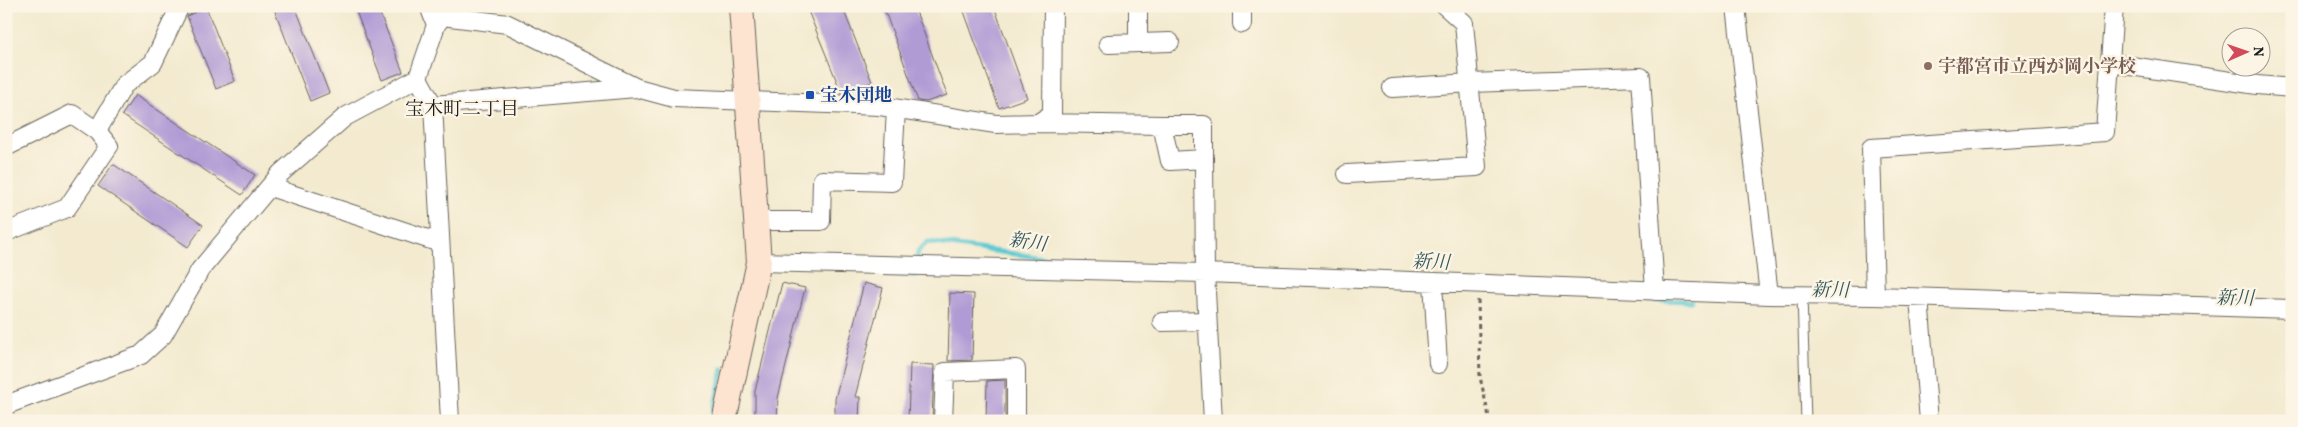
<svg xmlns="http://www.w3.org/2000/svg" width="2298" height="427" font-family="Vollkorn,'Noto Serif JP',serif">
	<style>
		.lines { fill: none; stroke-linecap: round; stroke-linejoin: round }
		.stream { stroke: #5bc8d2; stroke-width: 5 }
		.building { fill: #b19bd5 }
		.lane-casing { stroke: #67645b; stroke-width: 11 }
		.street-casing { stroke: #67645b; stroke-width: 20 }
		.secondary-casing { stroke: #67645b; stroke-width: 26 }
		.path { stroke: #67645b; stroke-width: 3; stroke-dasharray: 4 4; stroke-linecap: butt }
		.lane { stroke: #fff; stroke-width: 9 }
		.street { stroke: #fff; stroke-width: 18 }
		.secondary { stroke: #fde4d0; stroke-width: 24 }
		.education-dot { fill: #8d6e63; stroke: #fcf5e5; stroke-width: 2 }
		.transit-dot { fill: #1a4fb4; stroke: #fcf5e5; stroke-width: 2 }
		.labels { text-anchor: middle; stroke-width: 4.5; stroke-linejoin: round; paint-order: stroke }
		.education-label { font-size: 18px; font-weight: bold; fill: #785e54; stroke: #fcf5e5; text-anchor: start }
		.transit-label { font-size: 18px; font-weight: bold; fill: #164399; stroke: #fcf5e5; text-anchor: start }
		.neighbourhood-label { font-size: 19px; fill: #1c1c1c; stroke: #fcf5e5 }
		.water-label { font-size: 19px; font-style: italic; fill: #32585c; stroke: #fcf5e5 }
	</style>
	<rect width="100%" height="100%" fill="#fcf5e5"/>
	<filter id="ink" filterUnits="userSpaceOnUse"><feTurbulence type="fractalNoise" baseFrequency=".02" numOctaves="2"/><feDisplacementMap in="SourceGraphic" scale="10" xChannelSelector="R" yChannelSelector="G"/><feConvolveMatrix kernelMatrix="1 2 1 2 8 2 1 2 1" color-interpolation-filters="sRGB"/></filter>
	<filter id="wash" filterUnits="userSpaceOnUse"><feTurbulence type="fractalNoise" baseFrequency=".0096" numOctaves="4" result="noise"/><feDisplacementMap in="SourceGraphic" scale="20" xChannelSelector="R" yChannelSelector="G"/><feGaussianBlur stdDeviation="1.12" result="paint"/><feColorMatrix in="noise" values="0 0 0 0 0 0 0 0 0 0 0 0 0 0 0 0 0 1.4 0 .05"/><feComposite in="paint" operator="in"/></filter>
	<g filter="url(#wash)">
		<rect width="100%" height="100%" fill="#f3eacf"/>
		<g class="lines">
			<path class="stream" d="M894 274 915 275 918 251 928 242 1072 262
				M1611 295 1618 299 1692 301
				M711 421 723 369"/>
		</g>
		<g id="blocks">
			<path class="building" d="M273 6H295L329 93 310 101Z
				M354 6H377L403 72 382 80Z
				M806 6H842L872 82 842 94Z
				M883 6H914L947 95 926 102 918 101Z
				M962 6H994L1027 98 999 108Z
				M206 7 235 81 216 89 187 16Z
				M135 95 255 175 242 195 122 115Z
				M113 164 203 225 188 247 98 186Z
				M782 283 805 288 778 398 777 421H755V391Z
				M864 283 883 288 855 397H860L859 421H835V399Z
				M950 293 974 294 972 360 948 361Z
				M910 364 934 365 932 421H908Z
				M1005 380V421H986L987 381Z"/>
		</g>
	</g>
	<g filter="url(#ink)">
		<use href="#blocks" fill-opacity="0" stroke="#67645b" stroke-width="1"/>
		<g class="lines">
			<defs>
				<path id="lane" d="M1802 296 1806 421"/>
				<path id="street" d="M429 6 436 25
					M1138 6V43
					M1736 6 1769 295
					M442 16 508 24 637 88 674 98 880 106 996 124 1038 123 1052 114 1053 6
					M1242 24V6
					M1108 44 1170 42
					M2111 63 2257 85 2292 88
					M418 78 433 105 636 88
					M1392 88 1471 83 1641 77 1655 291
					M433 105 450 421
					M1038 123 1162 125 1170 161 1204 159 1205 273 1213 421
					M1162 125H1204V159
					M97 131 124 85 153 63 180 6
					M6 147 72 114 97 131 109 146 67 208 6 232
					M1347 174 1477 167 1464 23 1445 6
					M270 187 440 243
					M757 221H821L822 180 892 182 896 109
					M759 262 1205 273 1769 295 1875 296 2292 309
					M1433 282 1438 364
					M1875 296 1871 148 2105 132 2114 6
					M1919 298 1929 421
					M1162 322 1207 321
					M6 405 141 355 163 335 200 270 281 173 345 117 418 78 436 25 448 8
					M943 421 945 372 1016 369V421"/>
				<path id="secondary" d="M724 421 759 262 741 6"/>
			</defs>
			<use href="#lane" class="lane-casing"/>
			<use href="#street" class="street-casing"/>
			<use href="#secondary" class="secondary-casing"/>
			<path class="path" d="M1478 300 1480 377 1490 421"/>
			<use href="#lane" class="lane"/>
			<use href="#street" class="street"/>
			<use href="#secondary" class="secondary"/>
		</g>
	</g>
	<circle class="education-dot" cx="1928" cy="66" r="5"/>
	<rect class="transit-dot" x="805" y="90" width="10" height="10" rx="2.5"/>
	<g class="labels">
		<g class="education-label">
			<text x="1938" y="72">宇都宮市立西が岡小学校</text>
		</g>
		<g class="transit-label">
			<text x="820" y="101">宝木団地</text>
		</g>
		<g class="neighbourhood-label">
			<text x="462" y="115">宝木町二丁目</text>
		</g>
		<g class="water-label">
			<text transform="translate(1028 241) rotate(8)" y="7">新川</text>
			<text transform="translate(1431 261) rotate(2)" y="7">新川</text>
			<text transform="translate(1830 289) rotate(1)" y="7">新川</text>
			<text transform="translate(2235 297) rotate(1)" y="7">新川</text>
		</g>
	</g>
	<rect width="2298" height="427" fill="none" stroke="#fcf5e5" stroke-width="25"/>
	<g transform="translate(2246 52) rotate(88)"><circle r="24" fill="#fcf5e5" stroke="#a29e95"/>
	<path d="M0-4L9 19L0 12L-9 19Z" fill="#d1495b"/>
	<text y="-8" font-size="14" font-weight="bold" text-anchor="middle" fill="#1c1c1c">N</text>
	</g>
</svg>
